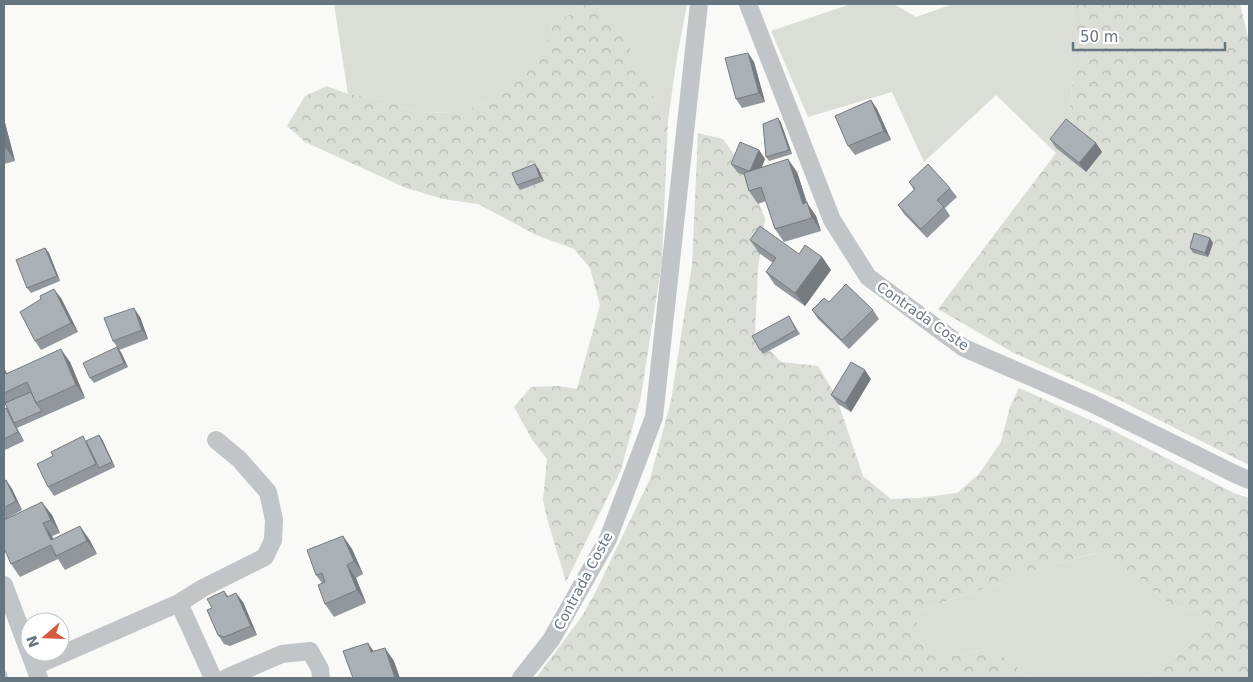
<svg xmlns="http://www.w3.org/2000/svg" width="1253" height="682" font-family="'DejaVu Sans',sans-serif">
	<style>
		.grass { fill: #daded7 }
		.forest { fill: url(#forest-crowns) }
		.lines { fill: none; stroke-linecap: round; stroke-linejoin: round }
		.stream { stroke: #bac4c8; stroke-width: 6 }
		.minor { stroke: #c1c5c8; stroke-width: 18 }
		.wall { fill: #91979d }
		.shaded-wall { fill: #767b7f }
		.building { fill: #a9b0b6; stroke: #767b7f }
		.labels { text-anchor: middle; stroke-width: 5; stroke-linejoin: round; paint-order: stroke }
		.street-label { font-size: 14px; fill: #667680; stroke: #fff }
	</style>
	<defs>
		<pattern id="forest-crowns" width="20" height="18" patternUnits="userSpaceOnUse" patternTransform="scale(1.25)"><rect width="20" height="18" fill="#daded7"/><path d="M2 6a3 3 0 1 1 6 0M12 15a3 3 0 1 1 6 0" fill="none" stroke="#b5b9b4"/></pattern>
	</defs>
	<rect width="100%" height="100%" fill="#f9f9f8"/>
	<path class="grass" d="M334 4H585L552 26 546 44 530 70 499 96 460 113 415 112 382 99 348 94Z
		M592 4H687L677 57 668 120 664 118 614 18Z
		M851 4H894L916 17 953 4H1072L1077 43 1070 106 1075 135 1056 153 996 95 924 162 892 92 808 117 771 31Z
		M1097 553 1139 578 1169 605 1197 610 1217 624 1147 678H1027L1009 659 985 649 960 656H933L913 634 921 610 1058 563Z"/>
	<path class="forest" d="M585 4H592L614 17 664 118 668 120 662 262 641 396 621 470 566 582 548 522 543 500 547 459 533 441 514 407 531 387 559 386 577 389 600 305 590 268 574 249 536 235 478 204 443 199 406 188 305 142 287 126 305 96 327 86 348 94 382 99 415 112 460 113 499 96 530 70 546 44 552 26Z
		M1072 4H1240L1249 41V465L1123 402 1012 352 938 309 1056 153 1075 135 1070 106 1077 43Z
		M698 133 723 139 744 168 765 218 758 269 755 334 781 362 818 366 836 396 863 476 891 499 919 498 957 493 979 474 1001 442 1010 407 1019 388 1110 429 1234 493 1249 498V678H1147L1217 624 1197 610 1169 605 1139 578 1096 553 1058 563 921 610 914 634 933 656H960L985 649 1009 659 1027 678H536L582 616 596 591 650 479 671 401 692 265Z"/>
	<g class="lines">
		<path class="stream" d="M4 674 5 678"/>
		<path class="minor" d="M748 4 832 220 868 277 964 348 1091 403 1235 474 1249 480
			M4 585 39 678
			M179 603 213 678
			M35 666 179 603 203 588 265 557 273 540 274 520 268 492 239 459 216 440
			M226 678 282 654 310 651 320 669 321 678
			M521 678 551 640 608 539 654 417 699 4"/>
	</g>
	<path class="wall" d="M748 53 754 62 765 102 742 108 736 99Z
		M871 100 877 109 891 140 855 155 848 146Z
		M778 118 781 123 792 154 769 161 766 157Z
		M4 119 15 161 4 164Z
		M1050 139 1096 143 1102 152 1086 172 1056 148Z
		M759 150 765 159 762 167 797 172 807 203 816 216 821 231 784 242 775 229 766 201 758 204 749 191 744 175 738 173 731 164Z
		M538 168 544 181 520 190 517 185Z
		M909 182 950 188 957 197 945 208 950 216 927 238 904 214 898 205 914 190Z
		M750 240 799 254 822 257 831 270 805 306 775 285 766 272 773 263 759 253Z
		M1213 243 1208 257 1193 253 1190 248Z
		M45 248 49 253 60 281 31 293 27 288Z
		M61 298 78 332 41 350 35 341Z
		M812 310H873L879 319 849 349 818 319Z
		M789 316 800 334 763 354 760 350Z
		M140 317 148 339 119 350 128 367 94 383 90 378 117 347 113 341Z
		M70 362 85 398 17 428 24 441 5 450 4 448V409L10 414 4 402V368L7 373Z
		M871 379 851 412 838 404 831 395Z
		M102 439 115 467 54 496 48 487 53 456 86 441Z
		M6 480 12 489 22 510 4 520V481Z
		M52 515 60 533 52 536 53 539H89L97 554 65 570 58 559 20 577 11 564 4 548Z
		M343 536 352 549 363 574 356 578 366 603 334 617 325 604 322 583 316 575Z
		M224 591 228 596 243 602 257 635 230 646 224 644 218 635 212 608Z"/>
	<path class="shaded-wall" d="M748 53 754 62 765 102 759 93Z
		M871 100 877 109 891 140 884 131Z
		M778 118 781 123 792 154 789 150Z
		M4 119 15 161 6 148 4 140Z
		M1096 143 1102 152 1086 172 1079 163Z
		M759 150 765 159 756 180 750 171Z
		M788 159 797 172 807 203 816 216 821 231 803 204Z
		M535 164 538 168 544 181 540 177Z
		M1210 238 1213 243 1208 257 1205 253Z
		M45 248 49 253 60 281 57 276Z
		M822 257 831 270 805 306 795 293Z
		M54 289 61 298 78 332 71 323Z
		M134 308 140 317 148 339 142 330Z
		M117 347 121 352 128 367 124 363Z
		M61 349 70 362 85 398 76 385Z
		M865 370 871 379 851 412 845 403Z
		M6 408 12 417 14 423 24 441 18 432Z
		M99 435 102 439 115 467 112 462Z
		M6 480 12 489 22 510 16 501Z
		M42 502 52 515 60 533 51 520Z
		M43 523 52 536 60 553 51 540Z
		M80 526 89 539 97 554 87 541Z
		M343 536 352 549 363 574 354 561Z
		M347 565 356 578 366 603 357 590Z
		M236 593 243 602 257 635 251 626Z
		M368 643 377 656 371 652Z
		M385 648 394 661 400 678H395Z"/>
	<path class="building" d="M748 53 759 93 736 99 725 58Z
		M871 100 884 131 848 146 835 116Z
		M778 118 789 150 766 157 763 124Z
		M1066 119 1096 143 1079 163 1050 139Z
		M4 140 6 148 4 149Z
		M740 142 759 150 750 171H749L731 164Z
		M788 159 803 204 807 202 812 218 775 229 761 187 749 191 744 173Z
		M535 164 540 177 517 185 512 173Z
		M928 164 950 188 937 200 944 207 921 229 898 205 915 189 909 182Z
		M760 226 799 254 805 245 822 257 795 293 766 272 776 258 750 240Z
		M1194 233 1210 238 1205 253 1190 248Z
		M45 248 57 276 27 288 16 260Z
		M846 284 873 310 842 340 812 310 824 298 829 302Z
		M54 289 71 323 35 341 20 312 41 299 40 296Z
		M134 308 142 330 113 341 104 318Z
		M789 316 796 330 760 350 752 336Z
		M117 347 124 363 90 378 83 363Z
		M61 349 76 385 36 403 27 382 4 393V368L6 374Z
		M851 362 865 370 845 403 831 395Z
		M31 392 36 403 42 411 14 423 5 403Z
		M6 408 18 432 4 439V409Z
		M99 435 112 462 99 468 86 441Z
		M83 436 96 464 48 487 37 464 53 456 51 452Z
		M6 480 16 501 4 508V481Z
		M42 502 51 520 43 523 51 540 80 526 87 541 56 556 51 545 11 564 4 548V520Z
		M343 536 354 561 347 565 357 590 325 604 318 585 325 582 322 573 316 575 307 550Z
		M224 591 227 597 236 593 251 626 224 637 218 635 207 610 212 608 207 599Z
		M368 643 371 652 385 648 395 678H353L343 651Z"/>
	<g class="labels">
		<g class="street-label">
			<text transform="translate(923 316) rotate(35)" y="5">Contrada Coste</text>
			<text transform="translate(583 581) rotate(-62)" y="5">Contrada Coste</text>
		</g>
	</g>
	<rect width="1253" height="682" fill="none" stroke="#667680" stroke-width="10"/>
	<g transform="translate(45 637) rotate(250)"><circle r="24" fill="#ffffff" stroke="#c2c8cc"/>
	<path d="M0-4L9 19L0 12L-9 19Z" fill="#d45c3d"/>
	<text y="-8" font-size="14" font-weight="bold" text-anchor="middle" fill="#667680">N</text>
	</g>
	<path d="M1073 42v8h152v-8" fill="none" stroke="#667680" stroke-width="2.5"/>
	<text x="1080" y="42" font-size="15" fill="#667680" stroke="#ffffff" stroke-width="4" paint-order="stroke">50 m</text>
</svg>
